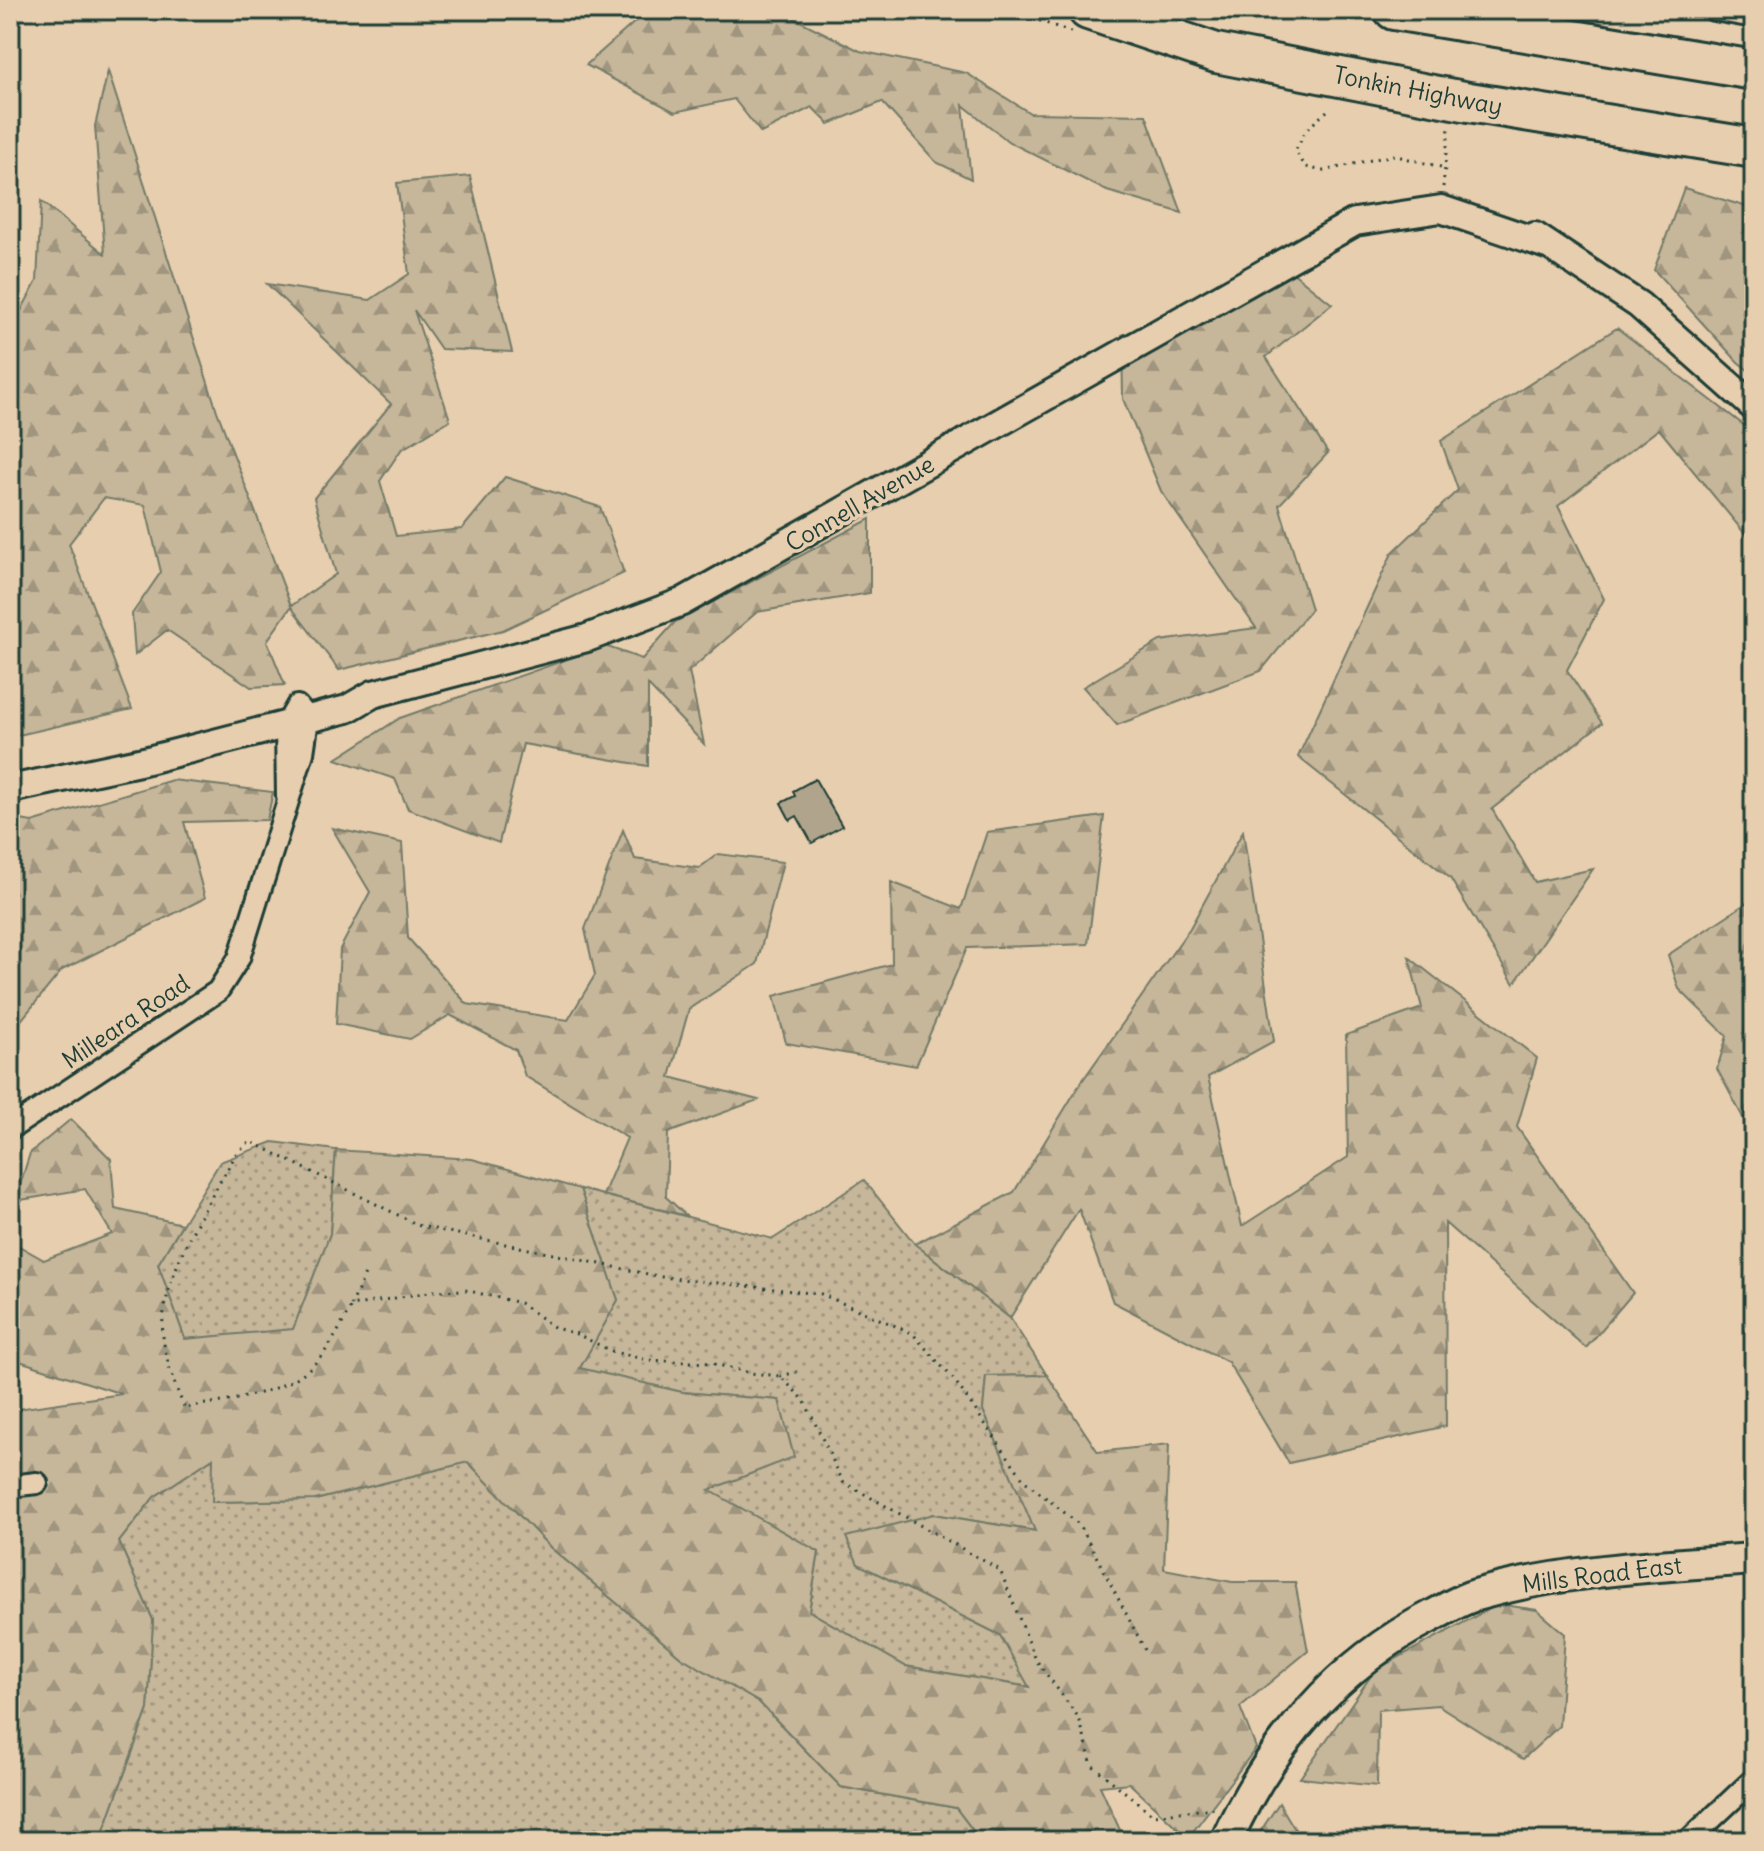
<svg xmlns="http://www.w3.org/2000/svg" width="1764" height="1851" font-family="Delius,sans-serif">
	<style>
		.grass { fill: url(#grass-dots); stroke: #727a67; stroke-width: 2 }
		.forest { fill: url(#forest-firs); stroke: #727a67; stroke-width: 2 }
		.building { fill: #b0a58c; stroke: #1f3d34; stroke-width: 2 }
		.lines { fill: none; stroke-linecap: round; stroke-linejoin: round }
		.minor-casing { stroke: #1f3d34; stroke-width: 26 }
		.tertiary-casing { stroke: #1f3d34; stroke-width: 32 }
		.secondary-casing { stroke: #1f3d34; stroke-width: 36 }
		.motorway-casing { stroke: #1f3d34; stroke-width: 44 }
		.path { stroke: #1f3d34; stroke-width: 3; stroke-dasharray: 2 6; stroke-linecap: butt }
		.minor { stroke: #e7ceaf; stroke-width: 20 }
		.tertiary { stroke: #e7ceaf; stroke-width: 26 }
		.secondary { stroke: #e7ceaf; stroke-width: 30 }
		.motorway { stroke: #e7ceaf; stroke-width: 38 }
		.labels { text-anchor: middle; stroke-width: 7; stroke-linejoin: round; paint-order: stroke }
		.street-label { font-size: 24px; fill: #1f3d34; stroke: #e7ceaf }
	</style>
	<defs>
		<pattern id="grass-dots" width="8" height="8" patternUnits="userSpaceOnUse" patternTransform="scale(2)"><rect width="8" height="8" fill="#c6b69a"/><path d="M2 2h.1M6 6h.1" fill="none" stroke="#a0957e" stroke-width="1.8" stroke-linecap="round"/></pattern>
		<pattern id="forest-firs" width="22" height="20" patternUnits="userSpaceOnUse" patternTransform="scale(2)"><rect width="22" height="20" fill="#c6b69a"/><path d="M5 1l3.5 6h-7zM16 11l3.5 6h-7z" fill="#a0957e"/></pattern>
	</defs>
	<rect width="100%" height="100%" fill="#e7ceaf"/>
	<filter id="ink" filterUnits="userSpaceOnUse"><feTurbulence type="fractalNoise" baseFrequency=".0125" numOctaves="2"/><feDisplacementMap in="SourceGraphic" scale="16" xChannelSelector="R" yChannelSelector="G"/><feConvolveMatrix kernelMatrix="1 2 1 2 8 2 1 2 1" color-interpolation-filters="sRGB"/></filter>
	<g filter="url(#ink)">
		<path class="grass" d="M273 1142 336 1150 330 1234 293 1330 185 1339 158 1264 220 1162Z
			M864 1180 915 1244 1010 1318 1047 1375 986 1376 983 1410 1036 1531 934 1514 858 1564 1000 1635 1030 1687 905 1666 809 1611 819 1552 708 1490 779 1400 682 1392 579 1369 618 1300 580 1189 773 1239Z
			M214 1457 213 1502 315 1500 468 1462 551 1548 681 1657 760 1703 841 1787 956 1808 981 1841H100L148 1709 153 1620 119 1542 154 1497Z"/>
		<path class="forest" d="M627 10H778L860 51 966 73 1030 113 1146 115 1182 213 1107 191 1009 142 963 105 971 179 936 162 882 102 829 124 812 107 761 133 734 99 675 112 586 65 637 20Z
			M108 71 217 411 291 606 336 574 314 498 391 404 267 284 370 300 409 274 397 183 470 176 512 352 441 349 414 310 450 420 401 450 380 481 396 536 462 529 505 477 600 507 624 573 503 630 339 670 291 607 267 641 285 685 251 687 167 630 135 655 132 614 161 572 145 505 104 498 69 544 132 709 10 737V331L37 281 41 201 105 254 95 126Z
			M1684 188 1754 209V375L1738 362 1654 270Z
			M1292 272 1332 304 1266 357 1328 453 1279 505 1311 609 1261 671 1117 725 1083 687 1160 641 1256 628 1161 491 1123 399 1122 335Z
			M1617 328 1754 433V545L1659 429 1558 506 1604 599 1567 670 1602 723 1492 809 1535 882 1593 869 1514 984 1450 878 1298 757 1392 553 1458 490 1441 441Z
			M870 519V593L757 612 689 671 704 744 648 685V766L523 744 499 843 408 809 395 779 336 759 400 718 605 646 642 659 675 622Z
			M172 780 273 792 267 820 184 822 205 898 62 970 10 1034V818L32 822Z
			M1104 816 1088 944 967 948 916 1066 786 1043 774 996 892 964 891 882 961 909 987 832Z
			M332 828 402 843 408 938 467 1004 568 1020 595 975 585 929 623 830 635 859 699 868 718 854 783 862 757 964 689 1009 670 1077 758 1100 668 1133 666 1197 687 1216 603 1195 627 1138 525 1076 516 1050 450 1015 410 1039 336 1024 340 949 370 892Z
			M1243 831 1274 1041 1208 1077 1242 1226 1348 1157 1346 1035 1422 1008 1409 957 1537 1058 1517 1127 1633 1293 1586 1348 1445 1223 1446 1426 1289 1463 1228 1362 1113 1302 1079 1209 1010 1318 915 1244 1014 1192 1080 1084 1190 928Z
			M1754 898V1138L1717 1069 1727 1036 1679 989 1668 955Z
			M71 1119 111 1159 115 1209 182 1224 158 1264 185 1339 293 1329 330 1234 336 1150 472 1159 580 1189 618 1300 580 1368 682 1392 779 1400 794 1457 709 1490 819 1552 809 1611 905 1666 1029 1687 1000 1635 858 1564 846 1537 934 1514 1035 1531 983 1410 986 1376 1047 1375 1098 1452 1169 1444 1164 1569 1232 1582H1295L1308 1651 1240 1707 1256 1748 1188 1838 1129 1783 1100 1786 1124 1839 1164 1841H981L956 1808 841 1787 760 1703 681 1657 551 1548 468 1462 315 1500 212 1502 213 1458 154 1497 119 1542 153 1620 148 1709 100 1841H10V1410L122 1394 10 1358V1241L44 1260 112 1234 85 1189 15 1201 30 1153Z
			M1498 1604 1537 1610 1565 1634 1559 1726 1523 1759 1438 1705 1378 1710 1377 1786 1300 1778 1375 1670Z
			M1279 1803 1302 1841H1254Z"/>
		<path class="building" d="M815 779 842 826 812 843 797 816 790 820 781 803 795 796 793 791Z"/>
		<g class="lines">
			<defs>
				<path id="minor" d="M1714 10 1754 17
					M10 1129 218 991 239 958 303 753 308 719 297 706 286 725 287 797
					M10 1486 37 1483
					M1688 1841 1754 1779"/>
				<path id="tertiary" d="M1535 236 1639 305 1754 407
					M10 789 144 761 347 709 373 694 587 638 682 602 1355 222 1441 209 1547 245"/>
				<path id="secondary" d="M1226 1841C1269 1746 1337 1664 1432 1616 1446 1609 1461 1599 1476 1595 1566 1569 1661 1566 1754 1559"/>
				<path id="motorway" d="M1088 10 1216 53 1469 102 1754 148
					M1394 10 1754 70"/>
			</defs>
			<use href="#minor" class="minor-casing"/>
			<use href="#tertiary" class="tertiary-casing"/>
			<use href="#secondary" class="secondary-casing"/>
			<use href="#motorway" class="motorway-casing"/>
			<path class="path" d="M1009 10 1071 32
				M1327 111 1307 129 1295 151 1306 167 1323 171 1393 155 1445 168
				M1443 187 1449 127
				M351 1306 366 1272
				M780 1376 797 1372
				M1145 1650 1080 1525 1025 1481 955 1381 912 1333 821 1294 662 1277 420 1226 250 1141 236 1154C208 1204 170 1261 163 1319 160 1347 174 1384 185 1409 200 1403 214 1404 228 1401 299 1385 319 1373 351 1306L434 1291 465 1290 520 1303 555 1328 577 1334 611 1351 647 1360 711 1363 750 1373 780 1376 804 1400 843 1482 1000 1570 1036 1660 1079 1718 1092 1765 1153 1815 1215 1808"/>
			<use href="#minor" class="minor"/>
			<use href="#tertiary" class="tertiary"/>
			<use href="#secondary" class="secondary"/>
			<use href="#motorway" class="motorway"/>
		</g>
	</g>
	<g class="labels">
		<g class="street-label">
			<text transform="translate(1418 91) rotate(11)" y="8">Tonkin Highway</text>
			<text transform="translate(860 504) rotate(-30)" y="8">Connell Avenue</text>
			<text transform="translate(126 1022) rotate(-34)" y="8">Milleara Road</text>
			<text transform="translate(1602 1575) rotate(-7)" y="8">Mills Road East</text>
		</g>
	</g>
	<rect width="1764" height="1851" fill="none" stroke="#e7ceaf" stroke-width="40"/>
	<rect x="20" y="20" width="1724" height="1811" fill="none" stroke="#1f3d34" stroke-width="3" filter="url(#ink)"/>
</svg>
